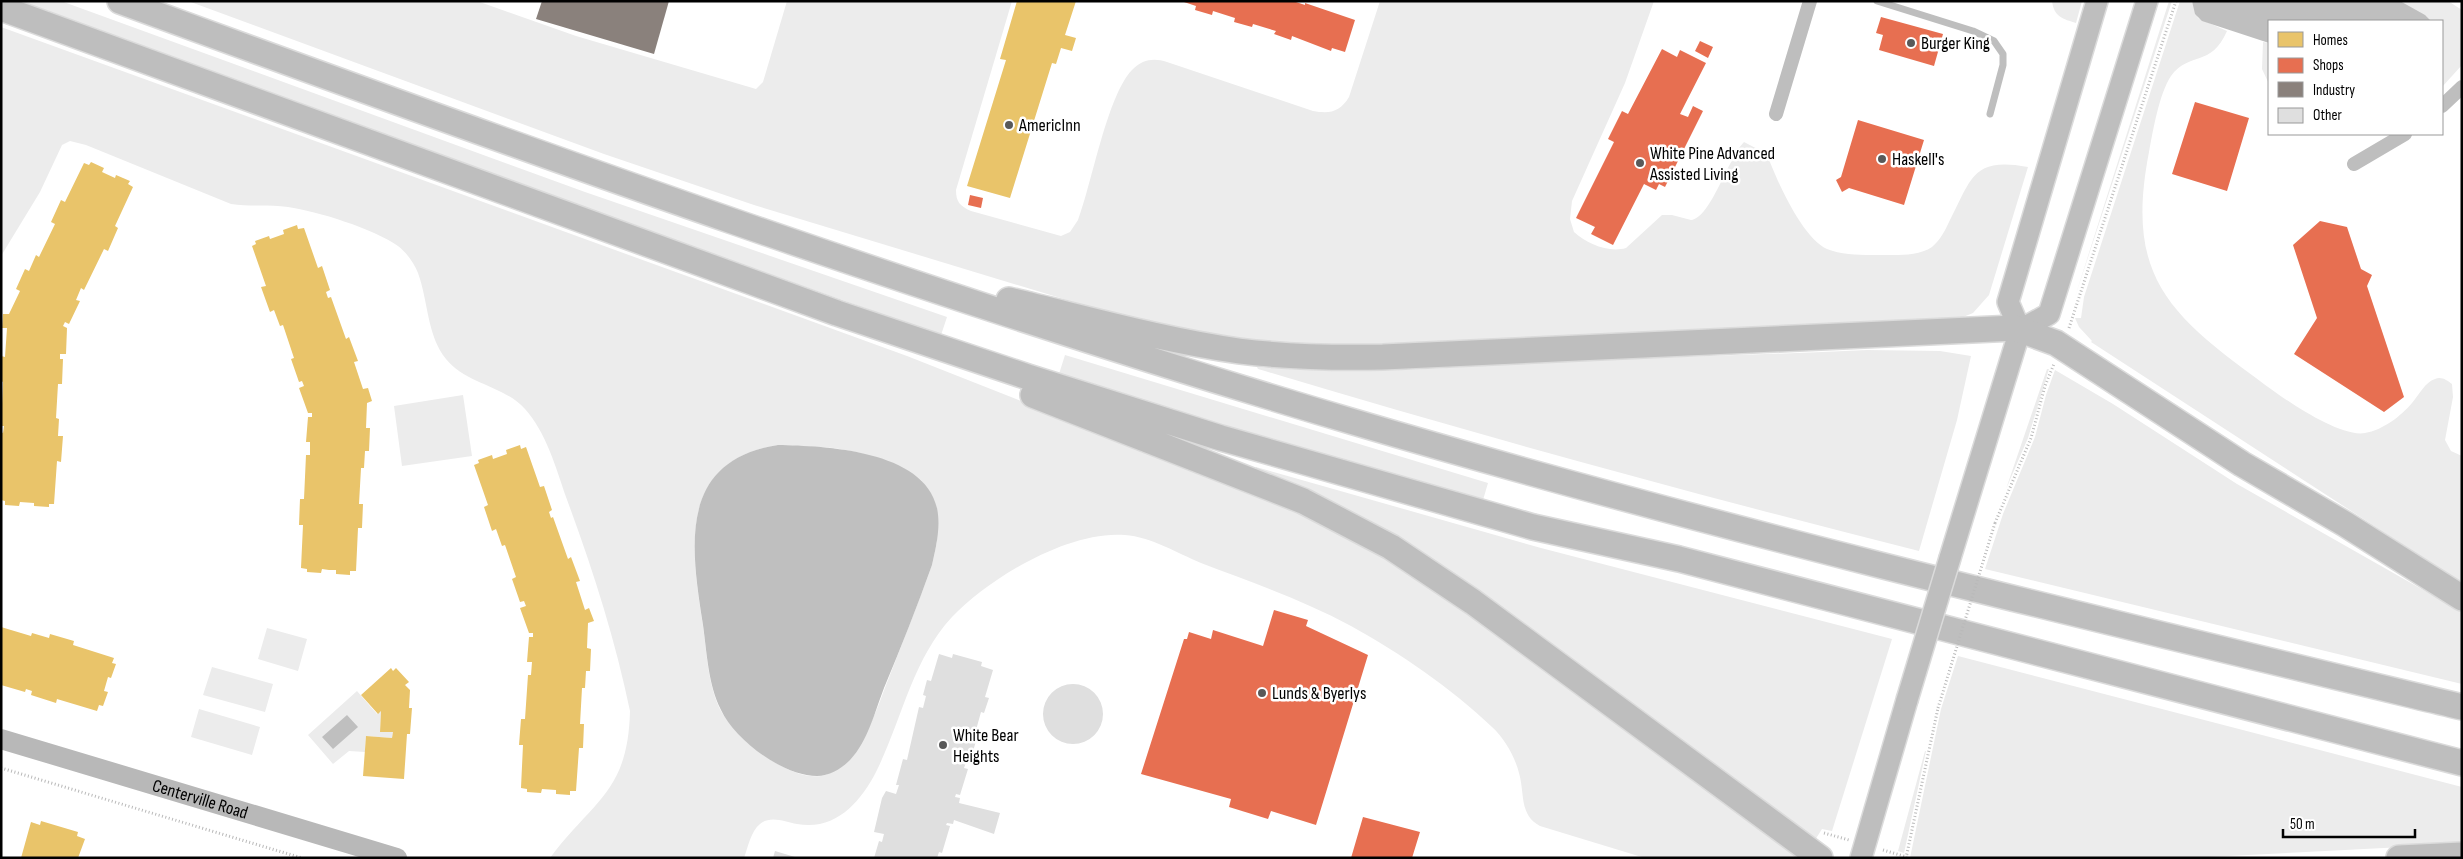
<svg xmlns="http://www.w3.org/2000/svg" width="2463" height="859" font-family="'Sofia Sans Condensed',sans-serif">
	<style>
		.green { fill: #ececec; fill-rule: evenodd }
		.water { fill: #bfbfbf }
		.homes { fill: #e9c46a }
		.shops { fill: #e76f51 }
		.industry { fill: #8a817c }
		.building { fill: #dfdfdf }
		.lines { fill: none; stroke-linecap: round; stroke-linejoin: round }
		.primary-casing { stroke: #dbdbdb; stroke-width: 24 }
		.highway-casing { stroke: #dbdbdb; stroke-width: 28 }
		.path { stroke: #b9b9b9; stroke-width: 3; stroke-dasharray: 1 2.5; stroke-linecap: butt }
		.lane { stroke: #bebebe; stroke-width: 7 }
		.street { stroke: #bebebe; stroke-width: 14 }
		.secondary { stroke: #b8b8b8; stroke-width: 20 }
		.primary { stroke: #bebebe; stroke-width: 21 }
		.highway { stroke: #bebebe; stroke-width: 25 }
		.primary-bridge-casing { stroke: #dbdbdb; stroke-width: 24; stroke-linecap: butt }
		.path-bridge { stroke: #b9b9b9; stroke-width: 3; stroke-dasharray: 1 2.5; stroke-linecap: butt }
		.primary-bridge { stroke: #bebebe; stroke-width: 21 }
		.poi-dot { fill: #595959; stroke: #fff; stroke-width: 2 }
		.labels { text-anchor: middle; stroke-width: 5; stroke-linejoin: round; paint-order: stroke }
		.poi-label { font-size: 18px; fill: #000; stroke: #fff; text-anchor: start }
		.street-label { font-size: 18px; fill: #000; stroke: #fff }
	</style>
	<rect width="100%" height="100%" fill="#fff"/>
	<path class="green" d="M21 1H61L585 192 947 317 941 335 735 262Z
		M188 1H477L576 36 756 89 763 82 787 1H1012L956 190C956 202 960 206 971 211L1061 236 1070 232 1078 220C1092 183 1107 96 1132 70 1143 59 1154 58 1167 62L1313 111C1330 114 1340 112 1349 97L1380 1H1654L1625 83 1572 201 1570 219 1574 232C1587 244 1609 253 1626 248L1662 215H1672L1691 220C1711 218 1728 158 1744 142L1767 154C1776 179 1802 238 1827 249 1844 256 1866 255 1884 255 1899 255 1919 256 1932 247 1940 240 1945 231 1949 222 1972 178 1972 157 2028 167L1989 295 1973 313 1958 319 1421 349 1270 347 1136 321 754 205 604 154Z
		M2052 1H2082L2076 23C2063 19 2054 17 2052 1Z
		M2169 1H2172L2074 300Z
		M2180 1H2192L2198 18 2227 31C2211 68 2189 51 2171 76 2159 94 2153 131 2149 152 2126 271 2164 311 2256 378 2278 395 2338 438 2365 433 2383 430 2401 416 2412 403 2419 395 2425 382 2435 379 2441 376 2447 380 2452 384L2453 397 2445 440 2451 451 2462 456V583L2091 342 2092 341 2079 327 2075 318H2081L2084 297Z
		M2400 1H2448L2462 10V65L2442 87V21H2431Z
		M1 27 907 356 1272 500 1349 536 1433 588 1787 848 1797 858H1645L1540 826C1519 815 1525 794 1519 773 1515 757 1505 739 1492 727 1451 688 1400 653 1351 626 1303 600 1251 582 1201 563 1177 553 1151 537 1125 535 1069 530 989 578 952 617 912 660 902 720 876 772 860 803 835 831 797 824 785 822 771 815 760 824 751 831 748 847 744 858H550C593 800 628 793 630 711 615 638 592 567 566 497 556 468 546 432 525 409 503 385 466 384 446 359 427 336 428 300 418 273 414 263 407 253 398 246 374 229 317 211 288 207 269 204 250 207 231 204L86 145 70 141 62 145 40 192 1 256ZM778 445 834 448 861 453 921 480 930 493 937 508V542L932 565C919 602 904 638 890 675 883 692 877 711 869 727 863 739 851 750 842 760 839 764 835 771 830 773 797 790 736 738 721 711 708 686 707 654 703 626 691 549 677 461 778 445Z
		M2263 42 2269 43V84L2262 69Z
		M1867 350 1940 351 1971 356 1957 420 1919 551C1697 495 1477 435 1258 369L1257 367C1355 376 1454 367 1552 362 1657 357 1762 355 1867 350Z
		M1065 355 1488 483 1483 500 1276 441 1059 374Z
		M2047 369H2049L2028 438 2006 489Z
		M2055 370 2113 404 2237 484 2462 612V684L1985 569 2003 514 2035 437 2046 395Z
		M463 395 472 456 402 466 394 406Z
		M1256 467 1541 548 1892 639 1832 831 1822 829 1815 840 1254 471Z
		M267 628 307 639 298 671 258 659Z
		M1958 656 2462 787V844L2188 858H1910L1941 709Z
		M212 667 273 684 265 712 203 695Z
		M357 691 377 714 381 711 380 731 393 732 392 738 366 736 365 752 349 751 333 764 308 735Z
		M199 709 260 727 252 755 191 737Z
		M1925 751H1926L1904 853 1898 851Z"/>
	<path class="water" d="M2192 1H2400L2425 15 2431 21H2269V43L2202 21 2195 14Z
		M778 445C825 446 924 450 937 508 941 527 936 547 932 565 917 607 901 647 884 688 875 711 868 741 850 760 842 768 830 776 817 776 783 776 735 740 721 710 708 684 707 653 703 625 691 548 677 461 778 445Z
		M347 715 358 727 333 749 322 737Z"/>
	<path class="homes" d="M1017 1H1076L1065 35 1076 38 1072 51 1061 48 1056 64 1052 63 1010 198 967 186 1006 60 1000 59Z
		M91 162 104 168 102 172 115 178 116 175 130 181 128 184 133 187 115 226 118 228 108 251 104 249 84 290 81 288 76 300 80 301 69 324 65 322 63 326 67 328 66 354H60V359H63L62 384H58L56 418 59 419 58 436H63L61 462 57 461 54 504H49V507L34 506V503L20 502 19 506 5 505V501L1 500V432L3 433 4 426H1L3 382 1 381V356L5 357 7 328H2L3 314H9L20 291 16 289 25 269 29 271 36 255 39 257 55 224 51 222 61 200 65 202 84 163 89 165Z
		M297 225 298 229 304 228 318 268 322 266 330 290 326 292 328 298 331 297 346 339 349 337 358 361 354 362 363 389 368 388 372 401 367 403 366 428H370L369 451H365L364 468H361L359 504H363L362 528H358L356 571H350V575L336 574V570H329L322 569 321 573 307 572V569L301 568 303 525H299L300 499H304L306 455H310V442H306L308 417H312V413H308L299 388 304 386 302 381 299 382 291 359 294 358 283 325 280 326 274 310 270 312 261 287 266 286 252 246 256 244 255 241 269 236 270 239 284 234 283 230Z
		M520 445 521 449 526 447 540 487 544 486 552 510 549 512 551 518 553 517 568 559 571 557 580 581 576 582 585 610 589 608 594 621 588 623 587 648 591 649 590 671H586L585 688H582L580 724H584L583 748H579L576 791H570V795L556 794V790L542 789 541 793 527 792V789L521 788 523 745H519L521 719H525L528 675H531L532 662H527L529 637H533V633H529L520 608 526 606 524 601 520 602 512 579 516 577 505 545 502 546 496 529 492 531 484 507 488 505 474 465 479 463 478 460 492 455 493 459 507 454 506 450Z
		M1 627 31 636 32 633 49 638 50 634 74 641 73 645 114 658 112 663 116 664 111 678 108 677 104 691 108 692 103 706 99 705 97 711 57 699 56 703 31 695 32 691 26 689 25 692 1 685Z
		M391 668 393 671 396 668 409 682 405 685 410 690 409 708H412L410 734H407L404 779 363 776 366 736 392 738 393 732H380L381 711 378 714 361 695Z
		M41 821 78 832 77 836 85 839 78 858H21L31 822 40 825Z"/>
	<path class="shops" d="M1181 1H1293L1305 5V3L1355 20 1345 52 1332 48 1331 51 1292 36 1291 40 1274 34 1276 31 1253 24 1252 27 1234 22 1235 18 1213 11 1212 15 1195 10 1196 6Z
		M1881 17 1943 34 1934 66 1879 50 1883 35 1876 33Z
		M1700 41 1713 47 1708 58 1695 51Z
		M1662 49 1677 57 1680 50 1706 63 1680 114 1688 117 1693 106 1703 111 1665 187 1659 184 1656 190 1644 184 1613 245 1591 234 1595 227 1576 218 1614 142 1608 139 1622 111 1628 114Z
		M2195 102 2249 118 2227 191 2172 174Z
		M1858 120 1924 140 1904 205 1849 188 1842 192 1836 180 1841 177Z
		M970 195 983 198 981 208 968 205Z
		M2320 221 2347 227 2361 269 2372 275 2367 286 2404 397 2384 412 2294 354 2317 318 2293 245Z
		M1274 610 1308 620 1306 626 1368 655 1316 825 1271 811 1268 819 1229 807 1231 799 1141 774 1184 639H1187L1189 632 1211 639 1213 630 1263 646Z
		M1363 817 1420 832 1412 858H1351Z"/>
	<path class="industry" d="M542 1H669L654 54 536 19Z"/>
	<path class="building" d="M939 654 952 658 953 654 982 662 981 666 993 670 985 697 989 698 984 713 981 712 976 730 979 731 971 758 968 757 964 768 968 769 960 795 956 794 955 797 960 798 959 803 1000 813 994 834 954 820 953 824 947 823 946 825 950 826 942 853 939 852 937 858H874L879 841 882 842 884 834 874 832 882 798 886 791 896 794 899 785H896L903 759 907 760 919 707 923 708 926 696 923 695 927 680 931 681Z
		M1043 714a30 30 0 1 1 60 0a30 30 0 1 1-60 0Z
		M775 851 795 857V858H773Z"/>
	<g class="lines">
		<defs>
			<path id="primary" d="M2020 330 2049 314 2147 1
				M1950 558 2020 330 2008 302 2097 1
				M1861 858 1907 700"/>
			<path id="highway" d="M120 1C529 151 937 299 1354 422 1720 530 2091 618 2462 707
				M1 8 837 313 1028 377 1221 438 1533 527 1679 559 2462 763
				M1009 300C1085 318 1162 340 1239 351 1287 357 1335 358 1383 357L2015 328 2056 343 2242 464 2345 524 2462 598
				M1033 395 1303 501 1391 547 1473 602 1820 858
				M2399 858 2462 855"/>
		</defs>
		<use href="#primary" class="primary-casing"/>
		<use href="#highway" class="highway-casing"/>
		<path class="path" d="M2069 328 2176 1
			M1995 523 2031 438 2045 386 2054 364
			M1 768 302 858
			M1824 833 1849 840
			M1883 850 1907 857
			M1906 858 1938 708"/>
		<path class="lane" d="M1877 1 1973 31 1994 41 2003 54V65L1990 114"/>
		<path class="street" d="M2442 106 2462 87
			M1776 114 1810 1
			M2354 164 2405 134"/>
		<path class="secondary" id="s1" d="M1 739 397 858"/>
		<use href="#primary" class="primary"/>
		<use href="#highway" class="highway"/>
		<defs>
			<path id="primary-bridge" d="M1907 700 1950 558"/>
		</defs>
		<use href="#primary-bridge" class="primary-bridge-casing"/>
		<path class="path-bridge" d="M1938 708 1995 523"/>
		<use href="#primary-bridge" class="primary-bridge"/>
	</g>
	<g class="poi-dot">
		<circle cx="1911" cy="43" r="5"/>
		<circle cx="1009" cy="125" r="5"/>
		<circle cx="1882" cy="159" r="5"/>
		<circle cx="1640" cy="163" r="5"/>
		<circle cx="1262" cy="693" r="5"/>
		<circle cx="943" cy="745" r="5"/>
	</g>
	<g class="labels">
		<g class="poi-label">
			<text x="1921" y="49">Burger King</text>
			<text x="1019" y="131">AmericInn</text>
			<text x="1650" y="159">White Pine Advanced<tspan x="1650" dy="21">Assisted Living</tspan></text>
			<text x="1892" y="165">Haskell's</text>
			<text x="1272" y="699">Lunds &amp; Byerlys</text>
			<text x="953" y="741">White Bear<tspan x="953" dy="21">Heights</tspan></text>
		</g>
		<g class="street-label">
			<text dy="6" stroke="none"><textPath href="#s1" startOffset="208">Centerville Road</textPath></text>
		</g>
	</g>
	<rect width="2463" height="859" fill="none" stroke="#000000" stroke-width="5"/>
	<rect x="2268" y="20" width="175" height="115" fill="#ffffff" stroke="#999999"/>
	<rect x="2278" y="32" width="25" height="15" fill="#e9c46a" stroke="#999999"/>
	<text x="2313" y="45" font-size="15" fill="#000000">Homes</text>
	<rect x="2278" y="58" width="25" height="15" fill="#e76f51" stroke="#999999"/>
	<text x="2313" y="70" font-size="15" fill="#000000">Shops</text>
	<rect x="2278" y="82" width="25" height="15" fill="#8a817c" stroke="#999999"/>
	<text x="2313" y="95" font-size="15" fill="#000000">Industry</text>
	<rect x="2278" y="108" width="25" height="15" fill="#dfdfdf" stroke="#999999"/>
	<text x="2313" y="120" font-size="15" fill="#000000">Other</text>
	<path d="M2283 829v8h132v-8" fill="none" stroke="#000000" stroke-width="2.5"/>
	<text x="2290" y="829" font-size="15" fill="#000000" stroke="#ffffff" stroke-width="4" paint-order="stroke">50 m</text>
</svg>
